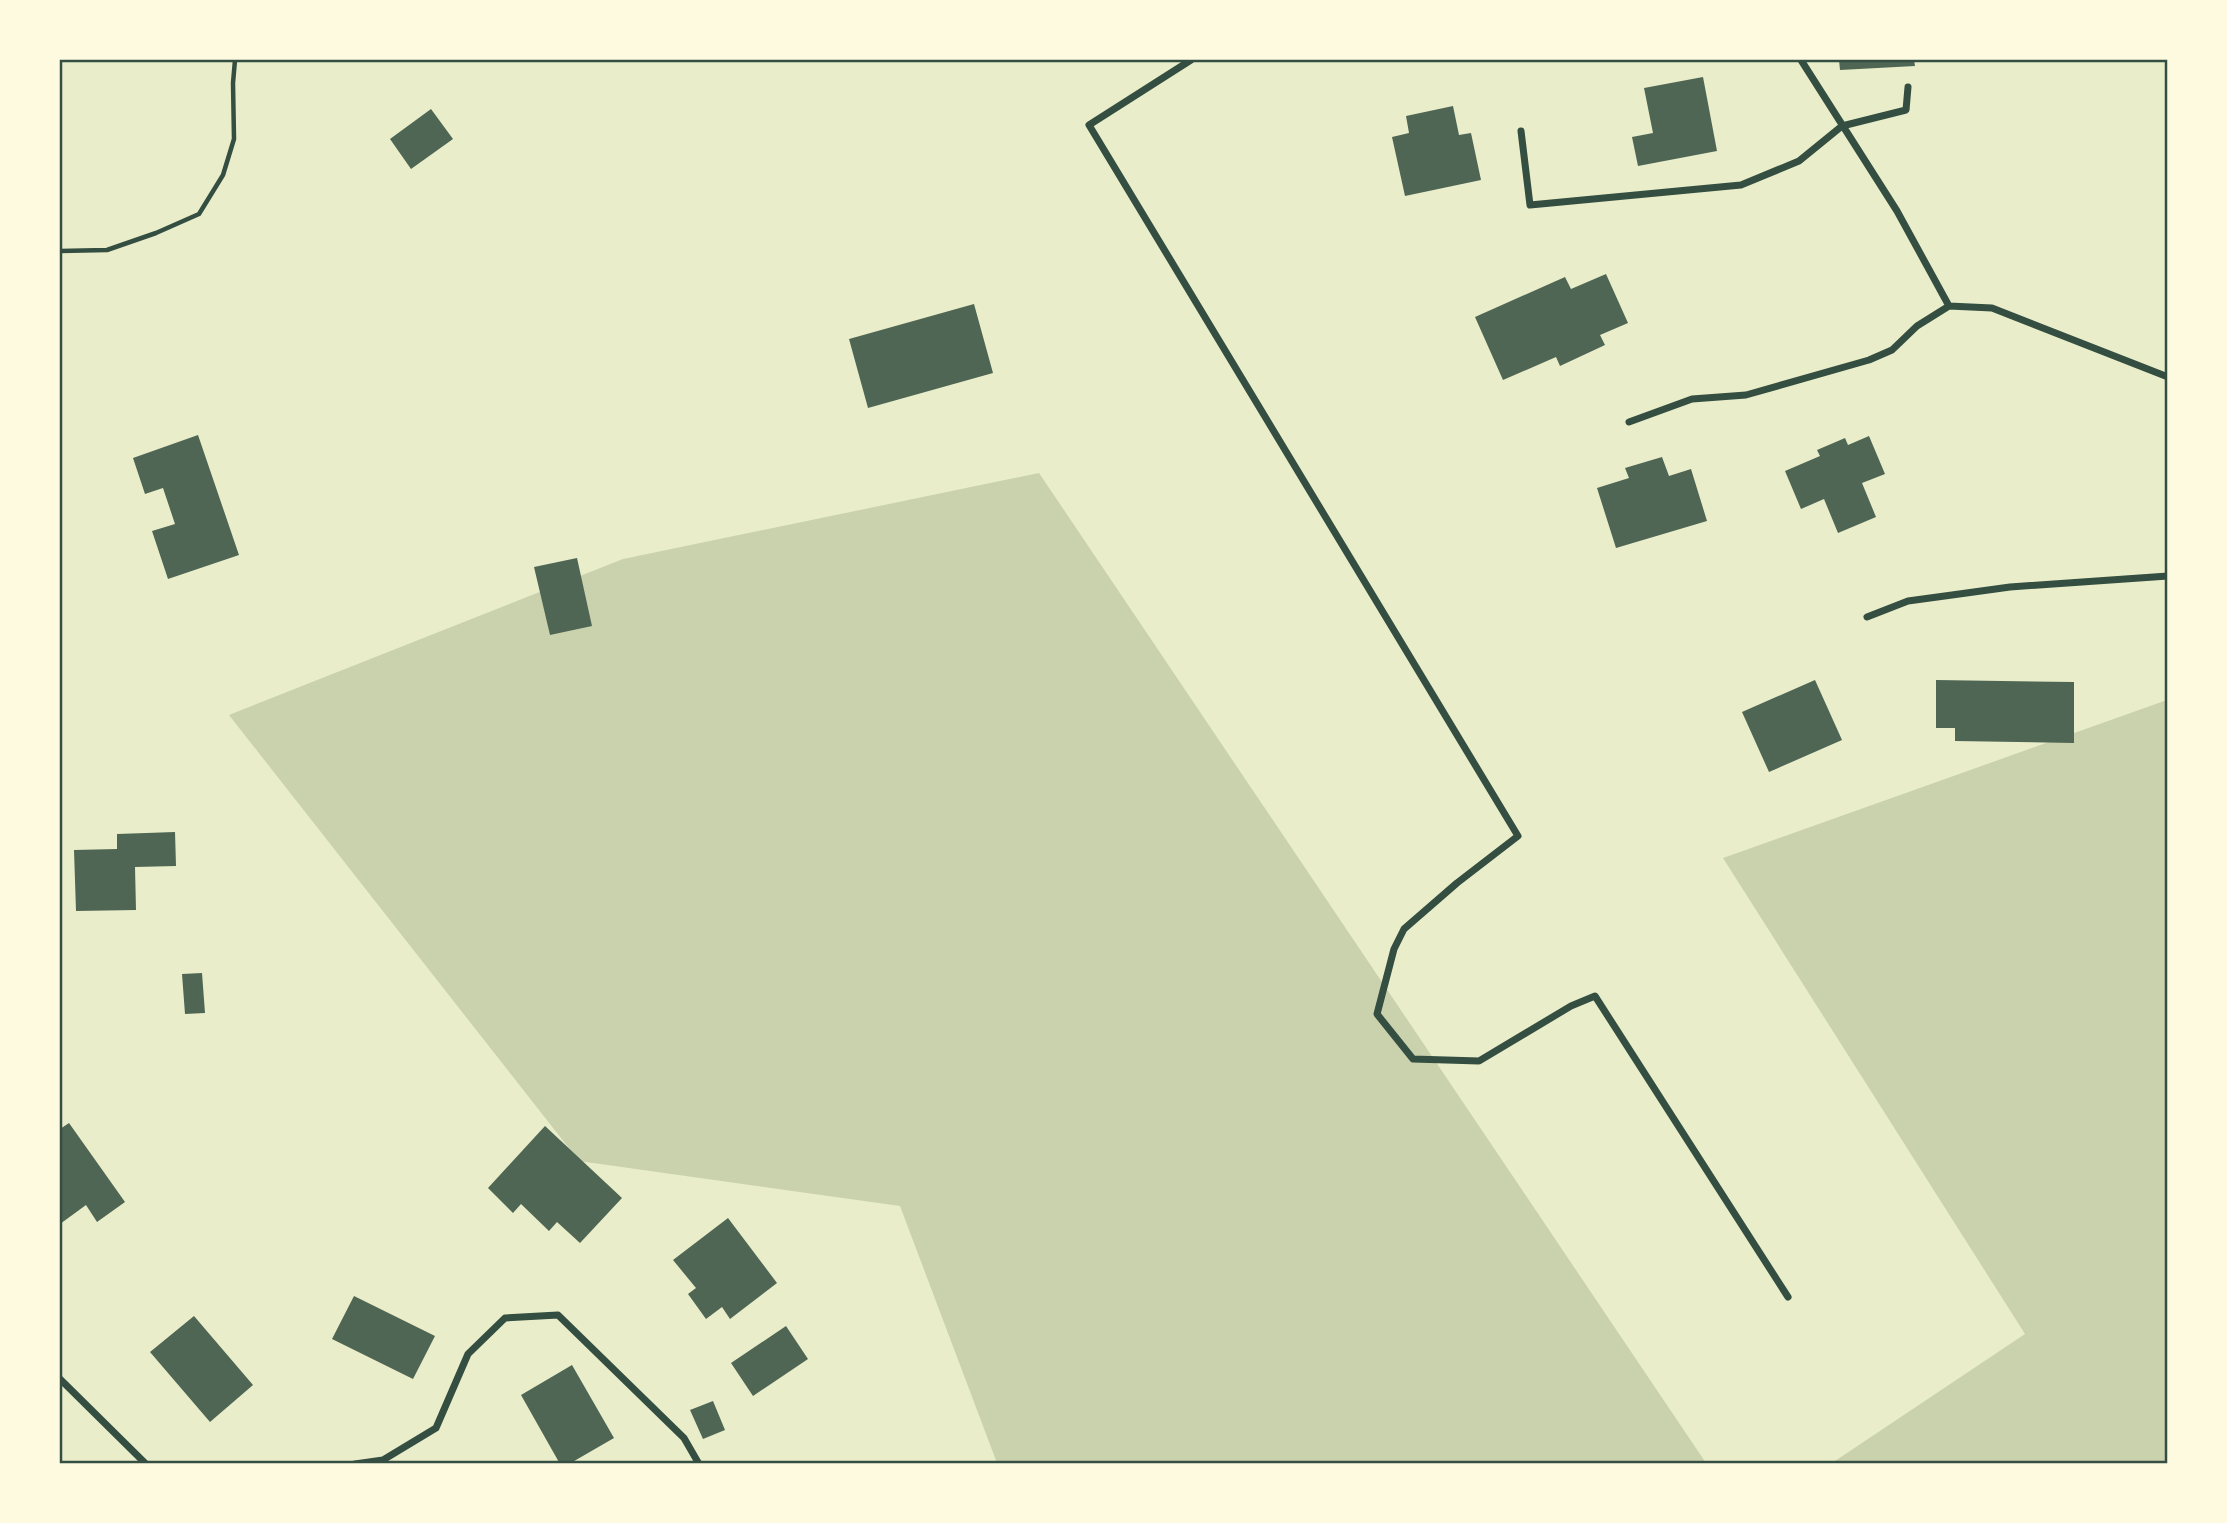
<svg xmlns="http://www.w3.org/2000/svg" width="2227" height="1523" font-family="'Source Serif 4',serif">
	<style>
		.green { fill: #cad2ad }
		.building { fill: #4f6655 }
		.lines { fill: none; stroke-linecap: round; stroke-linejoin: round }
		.path { stroke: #344e41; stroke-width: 4.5 }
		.minor { stroke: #344e41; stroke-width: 7 }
		.neatline { fill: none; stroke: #344e41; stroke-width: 2.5 }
	</style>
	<rect width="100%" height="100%" fill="#e9edc9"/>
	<path class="green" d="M1039 473 1706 1463H997L900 1206 579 1161 229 715 623 559Z
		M2167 700V1463H1832L2025 1334 1723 858Z"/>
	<path class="building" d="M1839 60H1914L1915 66 1840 70Z
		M1703 77 1717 151 1638 166 1632 137 1653 133 1644 88Z
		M1453 106 1459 135 1471 133 1481 180 1405 196 1392 137 1409 133 1406 116Z
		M431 109 453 139 411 169 390 139Z
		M1606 274 1628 323 1600 335 1605 345 1560 366 1556 357 1503 380 1475 317 1565 277 1571 289Z
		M974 304 993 373 868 408 849 339Z
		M198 435 239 555 168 579 152 531 175 524 163 488 145 494 133 458Z
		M1869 436 1885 474 1862 483 1876 517 1838 533 1824 499 1801 509 1785 471 1820 456 1817 450 1845 438 1848 445Z
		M1662 457 1669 476 1691 469 1707 521 1616 548 1597 488 1629 478 1625 468Z
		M577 558 592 626 550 635 534 567Z
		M1815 680 1842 740 1769 772 1742 712Z
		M1936 680 2074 682V743L1955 741V728H1936Z
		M175 832 176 866 135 867 136 910 76 911 74 850 117 849V834Z
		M202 973 205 1013 185 1014 182 974Z
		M69 1123 125 1202 97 1222 86 1205 60 1224V1129Z
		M545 1126 622 1198 580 1243 557 1222 549 1231 521 1204 513 1213 488 1188Z
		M728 1218 777 1283 730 1319 722 1307 706 1319 688 1294 696 1288 673 1260Z
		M354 1296 435 1336 413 1379 332 1339Z
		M194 1316 253 1385 210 1422 150 1352Z
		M786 1326 808 1359 753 1396 731 1363Z
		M572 1365 614 1438 569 1464H560L521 1395Z
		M713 1401 725 1430 703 1439 690 1410Z"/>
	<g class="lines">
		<path class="path" d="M60 251 107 250 156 233 199 214 223 175 234 139 233 83 235 60"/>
		<path class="minor" d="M1191 60 1089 125 1518 836 1457 883 1404 929 1394 949 1377 1014 1413 1059 1479 1061 1571 1006 1595 996 1788 1297
			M1801 60 1897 211 1949 306 1992 308 2168 377
			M1521 131 1530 205 1741 185 1799 161 1842 126 1906 110 1908 87
			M1629 422 1692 399 1746 395 1869 360 1892 350 1917 326 1949 306
			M1867 617 1908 601 1952 595 2010 587 2168 576
			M60 1379 146 1464
			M355 1464 383 1460 436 1428 468 1354 505 1318 558 1315 684 1438 699 1464"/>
	</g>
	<rect width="2227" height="1523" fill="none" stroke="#fefae0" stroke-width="122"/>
	<rect x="61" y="61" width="2105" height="1401" class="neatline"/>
</svg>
